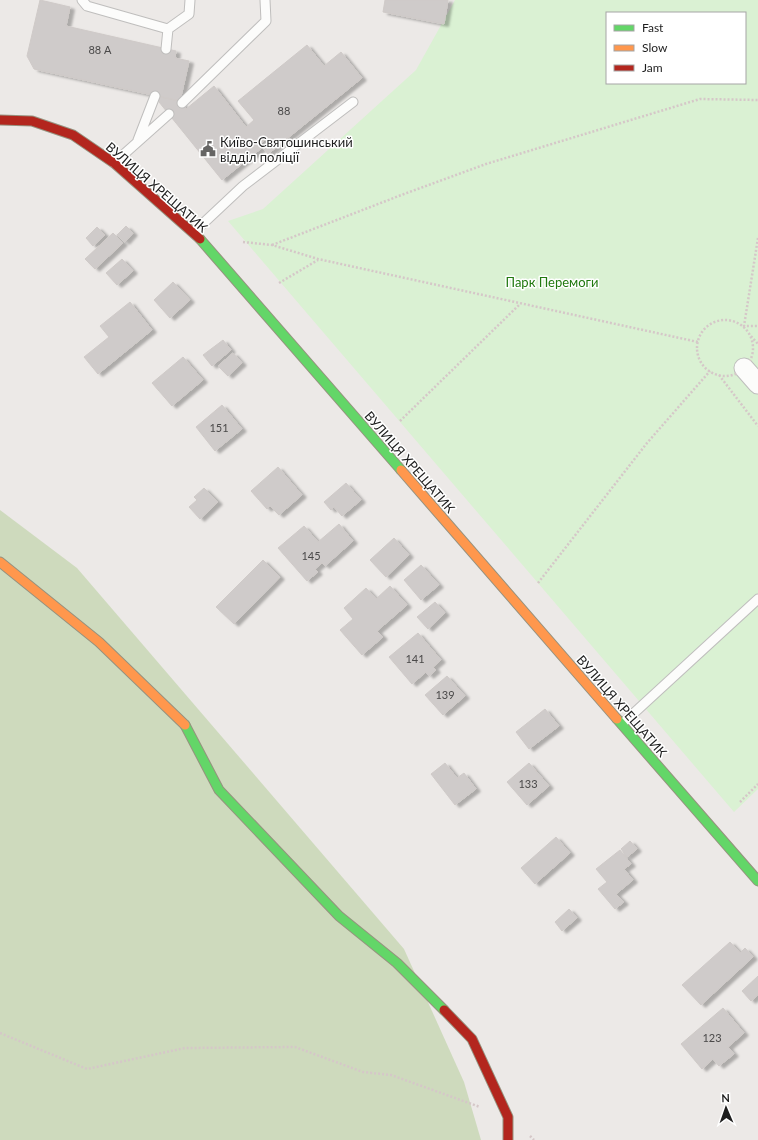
<svg xmlns="http://www.w3.org/2000/svg" width="758" height="1140" font-family="Lato,sans-serif">
	<style>
		.forest { fill: #cedabd }
		.park { fill: #daf1d3; fill-rule: evenodd }
		.building { fill: #cfcbca; stroke: #cfcac8; filter: url(#shadow) }
		.lines { fill: none; stroke-linecap: round; stroke-linejoin: round }
		.lane-casing { stroke: #bfbebd; stroke-width: 11 }
		.street-casing { stroke: #bfbebd; stroke-width: 21 }
		.fast-casing { stroke: #96927f; stroke-width: 11 }
		.slow-casing { stroke: #96927f; stroke-width: 11 }
		.jam-casing { stroke: #96927f; stroke-width: 11 }
		.path { stroke: #d5c7c8; stroke-width: 2.5; stroke-dasharray: 2 2; stroke-linecap: butt }
		.lane { stroke: #fcfcfb; stroke-width: 9 }
		.street { stroke: #fcfcfb; stroke-width: 19 }
		.fast { stroke: #63d668; stroke-width: 9 }
		.slow { stroke: #ff974d; stroke-width: 9 }
		.jam { stroke: #b3261e; stroke-width: 9 }
		.labels { text-anchor: middle; stroke-width: 3; stroke-linejoin: round; paint-order: stroke }
		.number-label { font-size: 11px; fill: #4a4949 }
		.poi-label { font-size: 13px; fill: #1e1e1e; stroke: #fff; text-anchor: start }
		.street-label { font-size: 13px; fill: #1e1e1e; stroke: #fff }
		.park-label { font-size: 13px; fill: #21790f; stroke: #fff }
	</style>
	<defs>
		<filter id="shadow"><feDropShadow dx="4.5" dy="2.5" stdDeviation="1" flood-color="#0004"/></filter>
	</defs>
	<rect width="100%" height="100%" fill="#ece9e7"/>
	<path class="forest" d="M0 510 77 568 404 949 464 1082 481 1140H0Z"/>
	<path class="park" d="M455 0H758V789L734 812 228 221 263 209 416 70ZM607 13H745V83H607Z"/>
	<path class="building" d="M40 0 70 7 66 26 176 51 175 58 189 61 180 101 34 69 27 56Z
		M385 0H448L444 24 383 12Z
		M307 45 324 66 341 52 362 78 268 154 263 148 271 142 268 137 260 144 263 147 222 180 159 102 160 97 180 101 186 109 214 86 246 127 254 120 238 101Z
		M126 226 133 233 125 242 117 235Z
		M97 227 105 235 93 246 86 238Z
		M113 233 123 243 95 269 85 259Z
		M122 259 133 271 117 285 106 273Z
		M173 282 190 300 170 318 154 300Z
		M130 302 152 330 98 374 84 357 109 337 100 326Z
		M223 340 231 350 212 366 203 355Z
		M233 353 242 363 228 376 218 366Z
		M183 357 203 380 172 406 152 383Z
		M222 405 242 429 215 451 196 427Z
		M278 467 302 495 279 515 270 506 267 509 251 491Z
		M346 483 361 500 342 516 334 507 331 510 324 502Z
		M204 488 218 502 200 519 189 507 197 500 194 497Z
		M339 524 353 541 325 566 322 563 315 569 318 572 307 581 278 548 304 526 318 542Z
		M394 538 409 555 386 577 370 560Z
		M263 560 280 577 234 624 216 607Z
		M421 565 439 585 421 600 404 580Z
		M390 586 407 605 377 631 383 637 362 655 340 630 353 619 344 608 366 588 376 599Z
		M435 602 445 613 428 629 417 617Z
		M418 633 441 660 433 667 436 670 429 676 426 672 412 684 389 657Z
		M447 676 465 696 443 715 425 695Z
		M545 709 559 726 529 749 516 732Z
		M445 763 457 778 464 773 476 789 455 805 431 774Z
		M529 763 549 786 527 805 507 782Z
		M556 837 570 853 535 884 521 868Z
		M630 841 637 849 627 857 621 849Z
		M620 850 631 864 624 869 633 880 616 894 624 902 615 909 598 889 607 882 596 869Z
		M569 909 577 918 562 931 555 922Z
		M730 942 740 953 745 948 753 957 701 1005 682 985Z
		M758 976V995L751 1001 742 991Z
		M723 1008 744 1033 728 1047 734 1054 719 1066 713 1059 702 1069 681 1044Z"/>
	<g class="lines">
		<defs>
			<path id="lane" d="M82 0 87 6 168 29
				M166 49 168 29 189 14 190 0
				M182 103 266 21 265 0
				M138 140 155 96
				M114 163 169 114
				M194 232 243 186 353 102
				M622 724 758 599"/>
			<path id="street" d="M744 368 758 384"/>
			<path id="fast" d="M200 239 401 470
				M617 719 758 881
				M185 725 219 790 339 916 397 963 444 1010"/>
			<path id="slow" d="M401 470 617 719
				M0 562 99 642 185 725"/>
			<path id="jam" d="M0 120 32 121 73 135 114 163 200 239
				M444 1010 472 1039 508 1117V1140"/>
		</defs>
		<use href="#lane" class="lane-casing"/>
		<use href="#street" class="street-casing"/>
		<use href="#fast" class="fast-casing"/>
		<use href="#slow" class="slow-casing"/>
		<use href="#jam" class="jam-casing"/>
		<path class="path" d="M758 238 744 326H758
			M243 242 272 245 318 259 698 342
			M272 245 404 194 486 164 700 99 758 100
			M279 283 318 260
			M697 348a28 28 0 1 1 56 0a28 28 0 1 1-56 0Z
			M751 336 758 344
			M719 375 758 426
			M400 421 519 305
			M538 583 647 443 710 371
			M740 802 758 784
			M0 1033 87 1069 185 1048 295 1047 363 1072 391 1075 480 1107
			M530 1136 534 1140"/>
		<use href="#lane" class="lane"/>
		<use href="#street" class="street"/>
		<use href="#fast" class="fast"/>
		<use href="#slow" class="slow"/>
		<use href="#jam" class="jam"/>
	</g>
	<defs>
		<symbol id="civic-bare" viewBox="-9 -9 18 18"><path d="M-.6-6.5H3V-4.5H.6V-3L4-1V1h2V6H-6V1h2V-1L-.6-3ZM-1.2 2.5V6h2.4V2.5Z" fill="#666564" stroke="#fff" stroke-width="2.5" paint-order="stroke"/></symbol>
	</defs>
	<g fill-rule="evenodd">
		<use href="#civic-bare" x="197" y="138" width="22" height="22"/>
	</g>
	<g class="labels">
		<g class="number-label">
			<text x="100" y="54">88 А</text>
			<text x="284" y="115">88</text>
			<text x="219" y="432">151</text>
			<text x="311" y="560">145</text>
			<text x="415" y="663">141</text>
			<text x="445" y="699">139</text>
			<text x="528" y="788">133</text>
			<text x="712" y="1042">123</text>
		</g>
		<g class="poi-label">
			<text x="220" y="147">Київо-Святошинський<tspan x="220" dy="15">відділ поліції</tspan></text>
		</g>
		<g class="street-label">
			<text transform="translate(157 187) rotate(41)" y="5">ВУЛИЦЯ ХРЕЩАТИК</text>
			<text transform="translate(410 462) rotate(49)" y="5">ВУЛИЦЯ ХРЕЩАТИК</text>
			<text transform="translate(622 706) rotate(49)" y="5">ВУЛИЦЯ ХРЕЩАТИК</text>
		</g>
		<g class="park-label">
			<text x="552" y="287">Парк Перемоги</text>
		</g>
	</g>
	<rect x="606" y="12" width="140" height="72" fill="#ffffff" stroke="#a5a5a5"/>
	<rect x="614" y="25" width="20" height="6" fill="#63d668" stroke="#a5a5a5"/>
	<text x="642" y="32" font-size="12" fill="#1e1e1e">Fast</text>
	<rect x="614" y="45" width="20" height="6" fill="#ff974d" stroke="#a5a5a5"/>
	<text x="642" y="52" font-size="12" fill="#1e1e1e">Slow</text>
	<rect x="614" y="65" width="20" height="6" fill="#b3261e" stroke="#a5a5a5"/>
	<text x="642" y="72" font-size="12" fill="#1e1e1e">Jam</text>
	<g transform="translate(726 1108) rotate(358)" stroke="#ffffff" stroke-width="3" paint-order="stroke">
	<path d="M0-3L7 15L0 10L-7 15Z" fill="#1e1e1e"/>
	<text y="-6" font-size="11" font-weight="bold" text-anchor="middle" fill="#1e1e1e">N</text>
	</g>
</svg>
